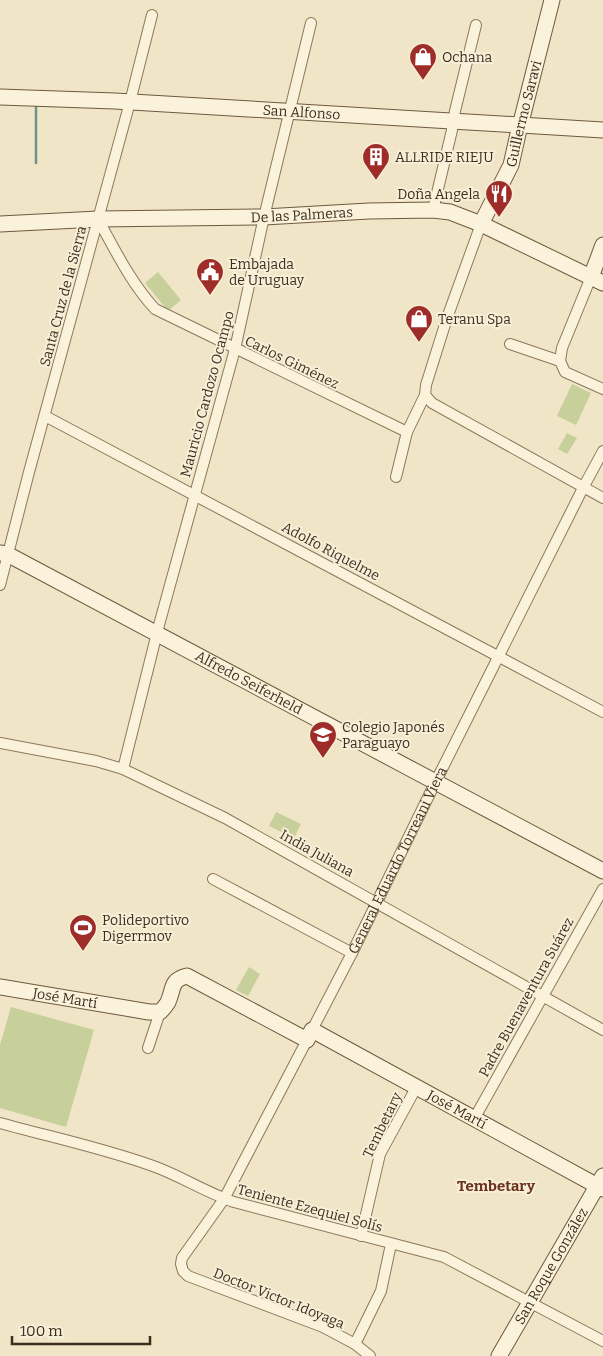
<svg xmlns="http://www.w3.org/2000/svg" width="603" height="1356" font-family="Bitter,serif">
	<style>
		.green { fill: #c7cf9a }
		.lines { fill: none; stroke-linecap: round; stroke-linejoin: round }
		.stream { stroke: #6e938b; stroke-width: 2.5 }
		.street-casing { stroke: #8d785b; stroke-width: 12 }
		.secondary-casing { stroke: #6f593e; stroke-width: 17 }
		.street { stroke: #faf2db; stroke-width: 10 }
		.secondary { stroke: #faf2db; stroke-width: 15 }
		.labels { text-anchor: middle; stroke-width: 4; stroke-linejoin: round; paint-order: stroke }
		.poi-label { font-size: 14px; fill: #3d2f20; stroke: #f7efd7; text-anchor: start }
		.street-label { font-size: 14px; fill: #3d2f20; stroke: #f7efd7 }
		.neighbourhood-label { font-size: 15px; font-weight: bold; fill: #6b311d; stroke: #f7efd7 }
	</style>
	<rect width="100%" height="100%" fill="#f0e5c7"/>
	<path class="green" d="M158 272 181 300 168 311 145 283Z
		M572 384 591 393 576 425 557 416Z
		M567 433 577 438 567 454 558 449Z
		M276 812 301 824 294 838 269 826Z
		M249 967 260 974 248 996 236 990Z
		M11 1007 94 1030 66 1127 0 1108V1045Z"/>
	<g class="lines">
		<path class="stream" d="M36 106V163"/>
		<defs>
			<g id="street">
				<path d="M433 210 452 130 455 111 476 25"/>
				<path d="M98 219C115 250 131 283 155 309L407 432"/>
				<path d="M510 344 560 361 565 372 603 389"/>
				<path d="M560 361 562 348 591 277"/>
				<path d="M425 395 432 403 603 498"/>
				<path d="M45 416 603 712"/>
				<path d="M396 477 407 432 425 395 426 385 447 318 481 224"/>
				<path d="M0 585 29 472 130 102 152 15"/>
				<path d="M0 743 96 761 123 769 225 818 603 1030"/>
				<path d="M123 769 159 625 235 349 264 217 311 23"/>
				<path d="M213 879 352 953"/>
				<path id="s1" d="M312 1030 352 953 435 783 584 486 603 451"/>
				<path d="M307 1040 224 1199 182 1258 181 1264 183 1271 188 1276 323 1327 355 1344 370 1356"/>
				<path d="M148 1048 160 1012"/>
				<path d="M474 1119 603 889"/>
				<path d="M0 1123C51 1137 103 1148 153 1166 181 1176 205 1192 234 1202L444 1257 603 1341"/>
				<path d="M361 1236 380 1154 417 1086"/>
				<path d="M355 1344 381 1291 391 1244"/>
			</g>
			<g id="secondary">
				<path id="s2" d="M0 97 115 101 603 130"/>
				<path id="s3" d="M0 224 98 219 264 217 369 211 433 210 450 212 481 224 603 283"/>
				<path id="s4" d="M481 224 511 165 518 134 552 0"/>
				<path d="M591 277 603 245"/>
				<path id="s5" d="M0 553 7 554C207 659 404 766 603 871"/>
				<path id="s6" d="M0 987 149 1012H160C163 1009 166 1006 168 1002 174 989 170 980 187 976L307 1040 312 1030 603 1189"/>
				<path id="s7" d="M499 1356 603 1176"/>
			</g>
		</defs>
		<use href="#street" class="street-casing"/>
		<use href="#secondary" class="secondary-casing"/>
		<use href="#street" class="street"/>
		<use href="#secondary" class="secondary"/>
	</g>
	<defs>
		<symbol id="shop-pin" viewBox="-11 -11 22 30"><path d="M0 17L-7.5 6A9.5 9.5 0 1 1 7.5 6Z" fill="#9e2d29" stroke="#f7efd7"/><path d="M-5-2.5h2.3a2.7 3.5 0 0 1 5.4 0H5L5.5 6h-11ZM-1.5-2.5h3a1.5 2.3 0 0 0-3 0Z" fill="#fff"/></symbol>
		<symbol id="building-pin" viewBox="-11 -11 22 30"><path d="M0 17L-7.5 6A9.5 9.5 0 1 1 7.5 6Z" fill="#9e2d29" stroke="#f7efd7"/><path d="M-4-6H4V6H1V3H-1V6H-4ZM-2.5-4.3h1.7v1.8h-1.7ZM.8-4.3h1.7v1.8H.8ZM-2.5-1h1.7V.8h-1.7ZM.8-1h1.7V.8H.8Z" fill="#fff"/></symbol>
		<symbol id="restaurant-pin" viewBox="-11 -11 22 30"><path d="M0 17L-7.5 6A9.5 9.5 0 1 1 7.5 6Z" fill="#9e2d29" stroke="#f7efd7"/><path d="M-5-6h1v4h1v-4h1v4h1v-4h1v5L-1.5 .5V6h-2V.5L-5-1ZM5-6V6H3V1.5H1.5Q1.5-4 5-6Z" fill="#fff"/></symbol>
		<symbol id="civic-pin" viewBox="-11 -11 22 30"><path d="M0 17L-7.5 6A9.5 9.5 0 1 1 7.5 6Z" fill="#9e2d29" stroke="#f7efd7"/><path d="M-.6-6.5H3V-4.5H.6V-3L4-1V1h2V6H-6V1h2V-1L-.6-3ZM-1.2 2.5V6h2.4V2.5Z" fill="#fff"/></symbol>
		<symbol id="school-pin" viewBox="-11 -11 22 30"><path d="M0 17L-7.5 6A9.5 9.5 0 1 1 7.5 6Z" fill="#9e2d29" stroke="#f7efd7"/><path d="M0-5L7-2L0 1L-7-2ZM-4 1L0 2.5L4 1V4Q0 6-4 4Z" fill="#fff"/></symbol>
		<symbol id="stadium-pin" viewBox="-11 -11 22 30"><path d="M0 17L-7.5 6A9.5 9.5 0 1 1 7.5 6Z" fill="#9e2d29" stroke="#f7efd7"/><path d="M0-5a6.5 5 0 1 0 0 10a6.5 5 0 1 0 0-10ZM-3.5-1.8h7v3.6h-7Z" fill="#fff"/></symbol>
	</defs>
	<g fill-rule="evenodd">
		<use href="#shop-pin" x="407" y="41" width="32" height="43"/>
		<use href="#building-pin" x="360" y="141" width="32" height="43"/>
		<use href="#restaurant-pin" x="483" y="178" width="32" height="43"/>
		<use href="#civic-pin" x="194" y="256" width="32" height="43"/>
		<use href="#shop-pin" x="403" y="303" width="32" height="43"/>
		<use href="#school-pin" x="307" y="719" width="32" height="43"/>
		<use href="#stadium-pin" x="67" y="912" width="32" height="43"/>
	</g>
	<g class="labels">
		<g class="poi-label">
			<text x="442" y="62">Ochana</text>
			<text x="395" y="162">ALLRIDE RIEJU</text>
			<text x="480" y="199" text-anchor="end">Doña Angela</text>
			<text x="229" y="269">Embajada<tspan x="229" dy="16">de Uruguay</tspan></text>
			<text x="438" y="324">Teranu Spa</text>
			<text x="342" y="732">Colegio Japonés<tspan x="342" dy="16">Paraguayo</tspan></text>
			<text x="102" y="925">Polideportivo<tspan x="102" dy="16">Digerrmov</tspan></text>
		</g>
		<g class="street-label">
			<text dy="5" stroke="none"><textPath href="#s2" startOffset="302">San Alfonso</textPath></text>
			<text dy="5" stroke="none"><textPath href="#s4" startOffset="119">Guillermo Saravi</textPath></text>
			<text dy="5" stroke="none"><textPath href="#s3" startOffset="302">De las Palmeras</textPath></text>
			<text transform="translate(63 296) rotate(-75)" y="5">Santa Cruz de la Sierra</text>
			<text transform="translate(292 362) rotate(26)" y="5">Carlos Giménez</text>
			<text transform="translate(207 394) rotate(-75)" y="5">Mauricio Cardozo Ocampo</text>
			<text transform="translate(331 551) rotate(28)" y="5">Adolfo Riquelme</text>
			<text dy="5" stroke="none"><textPath href="#s5" startOffset="281">Alfredo Seiferheld</textPath></text>
			<text transform="translate(317 853) rotate(29)" y="5">India Juliana</text>
			<text dy="5" stroke="none"><textPath href="#s1" startOffset="190">General Eduardo Torreani Viera</textPath></text>
			<text transform="translate(526 997) rotate(-61)" y="5">Padre Buenaventura Suárez</text>
			<text dy="5" stroke="none"><textPath href="#s6" startOffset="66">José Martí</textPath></text>
			<text dy="5" stroke="none"><textPath href="#s6" startOffset="522">José Martí</textPath></text>
			<text transform="translate(382 1125) rotate(-64)" y="5">Tembetary</text>
			<text transform="translate(310 1208) rotate(15)" y="5">Teniente Ezequiel Solís</text>
			<text dy="5" stroke="none"><textPath href="#s7" startOffset="104">San Roque González</textPath></text>
			<text transform="translate(279 1298) rotate(22)" y="5">Doctor Victor Idoyaga</text>
		</g>
		<g class="neighbourhood-label">
			<text x="496" y="1191">Tembetary</text>
		</g>
	</g>
	<path d="M12 1336v8h138v-8" fill="none" stroke="#3d2f20" stroke-width="2.5"/>
	<text x="20" y="1336" font-size="15" fill="#3d2f20" stroke="#f7efd7" stroke-width="4" paint-order="stroke">100 m</text>
</svg>
